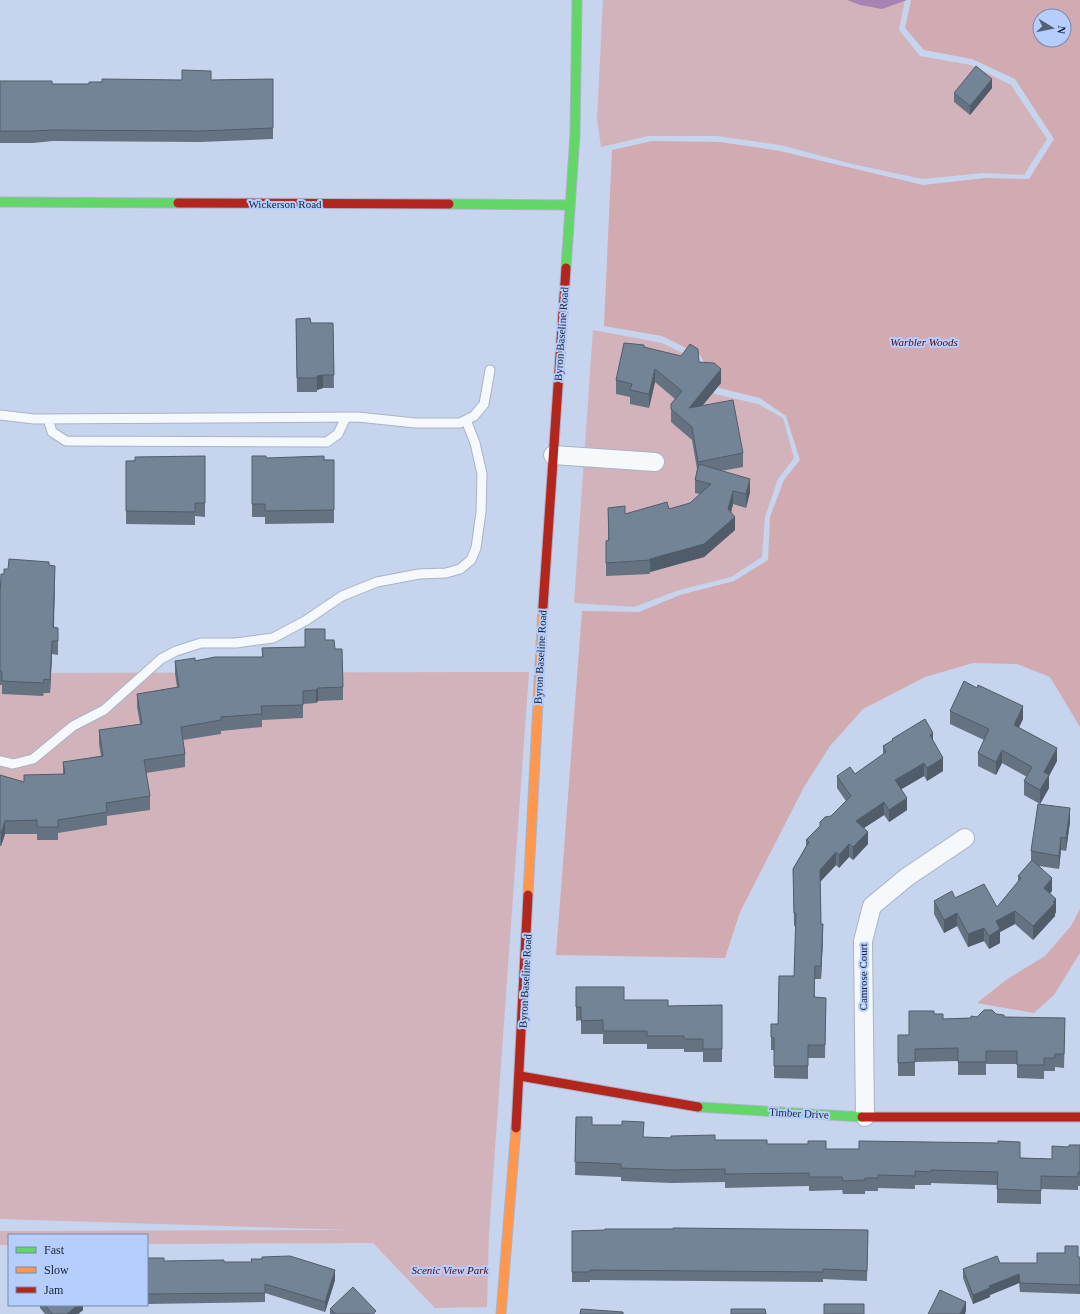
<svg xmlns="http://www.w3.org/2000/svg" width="1080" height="1314" font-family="'Times New Roman',serif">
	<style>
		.green { fill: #d2b3bb }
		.forest { fill: #d2aab2; fill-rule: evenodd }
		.water { fill: #a584b4 }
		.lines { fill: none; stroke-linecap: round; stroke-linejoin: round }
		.lane-casing { stroke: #a9b3c8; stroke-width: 11 }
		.street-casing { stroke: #a9b3c8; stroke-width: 20 }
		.fast-casing { stroke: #a9b3c8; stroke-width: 11 }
		.slow-casing { stroke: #a9b3c8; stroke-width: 11 }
		.jam-casing { stroke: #a9b3c8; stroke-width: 11 }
		.lane { stroke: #f6f9fc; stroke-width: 9 }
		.street { stroke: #f6f9fc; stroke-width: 18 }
		.fast { stroke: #63d668; stroke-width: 9 }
		.slow { stroke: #ff974d; stroke-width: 9 }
		.jam { stroke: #b3261e; stroke-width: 9 }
		.wall { fill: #647282 }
		.shaded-wall { fill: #515c6a }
		.building { fill: #748497; stroke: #515c6a }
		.labels { text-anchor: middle; stroke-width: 4; stroke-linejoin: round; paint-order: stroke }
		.street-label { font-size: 11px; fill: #182133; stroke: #b6cefe }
		.park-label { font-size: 11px; font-style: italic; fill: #53050b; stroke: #b6cefe }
	</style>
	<rect width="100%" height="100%" fill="#c6d4ee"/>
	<path class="green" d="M603 0H905L899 30 920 56 971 65 1011 85 1047 139 1024 175 983 173 922 179 852 164 780 145 717 136H648L601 147 597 119Z
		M593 330 662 343 695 359 715 394 758 404 783 418 794 458 778 479 765 517 762 557 731 577 679 590 634 607 574 603Z
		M529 672 489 1233 487 1307 435 1308 373 1243 147 1244V1235H9V1245H0V1231L352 1230 0 1219V673Z"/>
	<path class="forest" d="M911 0H1080V727L1050 677 1017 664 973 663 925 677 863 709 830 746 804 787 740 912 725 958 556 955 582 611 639 612 680 595 734 581 768 560 770 517 784 480 800 460 786 416 760 398 719 388 700 355 662 336 604 326 612 150 652 141 720 142 780 151 923 185 986 178 1029 179 1054 139 1015 79 972 59 924 50 905 28ZM1040 16H1064V40H1040Z
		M1080 909V953L1054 995 1034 1013 977 1003 1006 980 1045 956 1071 926Z"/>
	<path class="water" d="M847 0H907L882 9 860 5Z"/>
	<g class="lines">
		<defs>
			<path id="lane" d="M0 415 34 419 358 417 415 423H460L474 416 484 404 490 370
				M48 419 52 432 66 441 327 442 338 434 346 417
				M0 761 13 764 33 759 73 726 104 710 161 659 176 651 201 643H236L273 638 305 621 342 596 377 582 419 574 446 573 460 569 471 560 476 548 481 512 482 474 475 443 466 420"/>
			<path id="street" d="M553 455 655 462
				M865 1117 863 941 872 906 907 877 965 838"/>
			<path id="fast" d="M0 202 178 203
				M449 204 570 205
				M566 268 575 134 577 0
				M698 1107 862 1117"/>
			<path id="slow" d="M528 895 543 607
				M501 1314 516 1128"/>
			<path id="jam" d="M178 203 449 204
				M543 607 566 268
				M520 1076 698 1107
				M862 1117H1080
				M516 1128 528 895"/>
		</defs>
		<use href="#lane" class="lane-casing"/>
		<use href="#street" class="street-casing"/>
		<use href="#fast" class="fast-casing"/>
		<use href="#slow" class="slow-casing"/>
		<use href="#jam" class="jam-casing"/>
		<use href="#lane" class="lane"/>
		<use href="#street" class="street"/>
		<use href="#fast" class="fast"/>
		<use href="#slow" class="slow"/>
		<use href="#jam" class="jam"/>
	</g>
	<path class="wall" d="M273 79V139L200 142 53 141 33 143H0V81L52 84H89L211 80Z
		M992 88 970 115 954 102V93Z
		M296 319 311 323H333L334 388H323L317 390V392H297Z
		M644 347 699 362 721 383 702 406 743 453V467L721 471 750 492 746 508 733 504 731 513 735 530 704 557 650 572V574L606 576V541L608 540V508L625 514 669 509 690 503 700 494 695 493V480L697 469 692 440 671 422V404L675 399 655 382 649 408 630 404V397L616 394V380Z
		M205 456V517L195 516V525L126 524V461Z
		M252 456 266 458 334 460V523L265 524V517H252Z
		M49 565 55 579 54 627 58 641V655L52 654 50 693H44L43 696 2 694V685H0V596L4 574Z
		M305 629 325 640 335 649 343 687V700L318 701 316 703 303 704V718L262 720V727L221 731V734L183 740 185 754V767L146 773 150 796V810L107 816V825L58 833V840H37V834H5L1 846H0V775L24 782 63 774V762L101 756 99 744V730L140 724 137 707V694L177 687 175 674V661L262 657V648L305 647Z
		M950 711 1023 719 1019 727 1057 761 1049 776V788L1040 804 1024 795V781L1027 777 1002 763 996 775 978 766V753L984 740 950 724Z
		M892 739 933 742 943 771 927 781 924 776 901 789 907 810 889 822 884 815 864 828 868 844 853 860 849 857 839 868 836 865 820 882 821 924 823 937 821 979H815V997L826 998 825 1058H808V1079L774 1078V1050H771V1024H778L794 976 796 926H794L793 869 806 846V840L831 816 846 801 837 788V776L855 774 883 755V746L892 741Z
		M1070 822 1066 851 1061 850 1059 869 1039 866 1052 891 1050 893 1056 912 1055 914V916L1033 940 1015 924 1000 932V943L989 949 984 941 968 947 957 926 944 933 934 914V901L955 898 997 907 1018 882V876L1031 861V851Z
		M576 987 624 1000 668 1006 722 1005V1062H703V1052H684V1049H647V1044H603V1034H581V1020L576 1021Z
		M934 1014 943 1019 971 1018 977 1017 996 1014 1004 1017 1065 1032 1064 1068 1055 1067V1071H1044V1079L1017 1078V1064H986V1075H958V1061L915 1062V1076H898V1035H909Z
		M576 1117 592 1125 643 1137 715 1140 826 1149 1052 1159 1069 1147 1080 1145V1186H1078V1190L1041 1189V1204L997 1203V1185L931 1183V1185H915V1189L878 1188V1191H865V1194H843L842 1190 809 1191V1186L725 1188V1182L672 1183 621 1181V1177L575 1175Z
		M673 1229 868 1230 867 1281 823 1279V1282L590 1280V1282H572V1231Z
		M1078 1257H1080V1294L1020 1292 1019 1283 990 1295V1297L973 1304 963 1278V1269L1000 1263H1037Z
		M147 1258 164 1261 224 1262 335 1280 325 1312 265 1293V1302L147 1304Z
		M40 1305H83V1310L78 1314H45L40 1308Z
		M330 1309 376 1314H330Z"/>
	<path class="shaded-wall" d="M992 79V88L970 115V106Z
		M655 369V382L649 408V394Z
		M721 369V383L689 422V408Z
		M323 375V388L317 390V376Z
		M750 479V492L746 508V494Z
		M733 491V504L728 523V509Z
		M735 517V530L704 557 650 572V559Z
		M55 566V579L53 641V627Z
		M52 641V654L50 693V680Z
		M318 688V701L316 703V690Z
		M1023 706V719L1014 738V725Z
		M933 733V746L930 735Z
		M1057 748V761L1049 776V788L1040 804V790L1044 772Z
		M1002 750V763L996 775V762Z
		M943 758V771L927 781V768Z
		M924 763V776L895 793V780Z
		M907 798V810L889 822V810Z
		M884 802V815L856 833V821Z
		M1070 808V822L1066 851V838Z
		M5 821V834L1 846V833Z
		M868 832V844L853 860V847Z
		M1061 837V850L1059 869V856Z
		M849 844V857L839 868V855Z
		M836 852V865L820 882V870Z
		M1052 878V891L1044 901V888Z
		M1056 899V912L1055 914V916L1033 940V926Z
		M1015 911V924L1000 932V943L989 949V936L996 921Z
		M957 913V926L944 933V920Z
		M823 924V937L821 979V966Z
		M984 928V941L968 947V934Z
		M335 1270V1280L325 1312V1302Z
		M1019 1274V1283L990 1295V1297L973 1304V1295L989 1286Z
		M966 1302V1311L965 1314H960Z
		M78 1305H83V1310L78 1314H67Z"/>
	<path class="building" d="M976 66 992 79 970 106 954 93Z
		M182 70 211 71V80L273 79V128L200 131 53 130 33 131H0V81H52V84H89V82H102V79L182 80Z
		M310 318 311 323H333L334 375H323L317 376V378H297L296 319Z
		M624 343 644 345V347L681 356 690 344 698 349 699 362 714 363 721 369 689 408 733 400 743 453 698 462 692 427 671 409V404L682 391 655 369 649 394 630 390 632 384 616 380Z
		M205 456V503H195V512L126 511V461H135V457Z
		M252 456H266V458L324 456V460H334V510L265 511V504H252Z
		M699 464 750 479 746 494 733 491 728 509 735 517 704 544 650 559V560L606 563V541L609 540 608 508 625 506V514L667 502 669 509 690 503 711 484 695 480Z
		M9 559 49 562V565L55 566 53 627 58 628V641H52L50 680 44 679 43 683 2 681V672L0 671V596L1 574H4V569H8Z
		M305 629H325V640H334L335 649H342L343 687 318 688 316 690 303 691V705L261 706 262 714 221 717V720L181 727 185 754 144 760 150 796 106 803 107 812 58 820V827H37V820L5 821 1 833 0 832V775L24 782V775L65 774 63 762 103 756 99 730 142 724 137 694 179 687 175 661 195 658V661L215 657H263L262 648 305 647Z
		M964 681 977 688 978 685 1023 706 1014 725 1057 748 1044 772 1049 775 1040 790 1024 781 1032 767 1002 750 996 762 978 753 989 729 950 711Z
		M925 719 933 733 930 735 943 758 927 768 924 763 895 780 907 798 889 810 884 802 856 821 868 832 853 847 849 844 839 855 836 852 820 870 821 924H823L821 966H815L814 997 826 998 825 1045H808V1066H774V1038L771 1037V1024H778L779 976H794L796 913H794L793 869 809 842 806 840 820 826V822L825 817 831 816 851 796 837 776 850 767 855 774 886 752 883 746 893 740 892 739Z
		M1038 804 1070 808 1066 838 1061 837 1059 856 1031 851Z
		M1032 860 1052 878 1044 888 1056 899 1053 902 1055 903 1033 926 1015 911 996 921 1000 929 989 936 984 928 968 934 957 913 944 920 934 901 952 891 955 898 984 884 997 907 1021 878 1018 876Z
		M576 987H624V1000H668V1006L722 1005V1049H703V1039H684V1036H647V1031H603V1020L581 1021V1007H576Z
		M984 1010H992L996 1014 1004 1015V1017L1065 1018 1064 1054H1055V1058H1044V1065H1017V1051H986V1062H958V1048L915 1049V1062L898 1063V1035H909V1011H934V1014H943V1019L971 1018V1016L977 1017Z
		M576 1117H592V1125H622V1121L644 1122 643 1137 671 1138V1136L715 1135V1140H767V1144H808V1141H826V1149H859V1141L998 1143V1141L1020 1142V1158L1052 1159V1146L1069 1147V1145H1080V1173L1078 1172V1177L1041 1176V1191L997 1189 998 1172 931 1170V1172L915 1171V1176L878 1175V1178H865V1180L843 1181 842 1177H809V1173L725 1174V1169L672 1170 621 1168V1164L575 1162Z
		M673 1228 868 1230 867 1271 823 1269V1272L590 1270V1272H572V1231L605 1230V1229H673Z
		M1065 1246H1078V1257H1080V1285L1020 1283 1019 1274 989 1286 990 1288 973 1295 963 1269 997 1256 1000 1263H1037V1253H1065Z
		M290 1256 335 1270 325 1302 265 1284V1293L147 1294V1258H164V1261L224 1260V1262H252L251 1259H262V1257Z
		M353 1287 376 1311 373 1314H336L330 1309Z
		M940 1290 966 1302 960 1314H928Z
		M824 1304H864V1314H824Z
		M45 1305H78L67 1314H52Z
		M581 1309 623 1312V1314H580Z
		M731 1309H765L766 1314H731Z"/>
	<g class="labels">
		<g class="street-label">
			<text x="285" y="208">Wickerson Road</text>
			<text transform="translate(561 334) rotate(-86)" y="4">Byron Baseline Road</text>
			<text transform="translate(540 657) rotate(-87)" y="4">Byron Baseline Road</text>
			<text transform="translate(863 977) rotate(-90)" y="4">Camrose Court</text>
			<text transform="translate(525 981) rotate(-87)" y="4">Byron Baseline Road</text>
			<text transform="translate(799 1113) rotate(3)" y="4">Timber Drive</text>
		</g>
		<g class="park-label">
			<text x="924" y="346">Warbler Woods</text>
			<text x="450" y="1274">Scenic View Park</text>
		</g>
	</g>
	<rect x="8" y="1234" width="140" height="72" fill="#b6cefe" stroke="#7789ad"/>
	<rect x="16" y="1247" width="20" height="6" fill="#63d668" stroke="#7789ad"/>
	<text x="44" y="1254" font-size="12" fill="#182133">Fast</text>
	<rect x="16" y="1267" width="20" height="6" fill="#ff974d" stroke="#7789ad"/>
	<text x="44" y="1274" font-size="12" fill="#182133">Slow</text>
	<rect x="16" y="1287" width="20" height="6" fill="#b3261e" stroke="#7789ad"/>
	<text x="44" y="1294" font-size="12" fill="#182133">Jam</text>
	<g transform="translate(1052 28) rotate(100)"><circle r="19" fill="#b6cefe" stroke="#7789ad"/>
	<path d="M0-3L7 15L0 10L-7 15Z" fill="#556074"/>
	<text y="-6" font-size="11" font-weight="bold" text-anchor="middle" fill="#182133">N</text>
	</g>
</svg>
